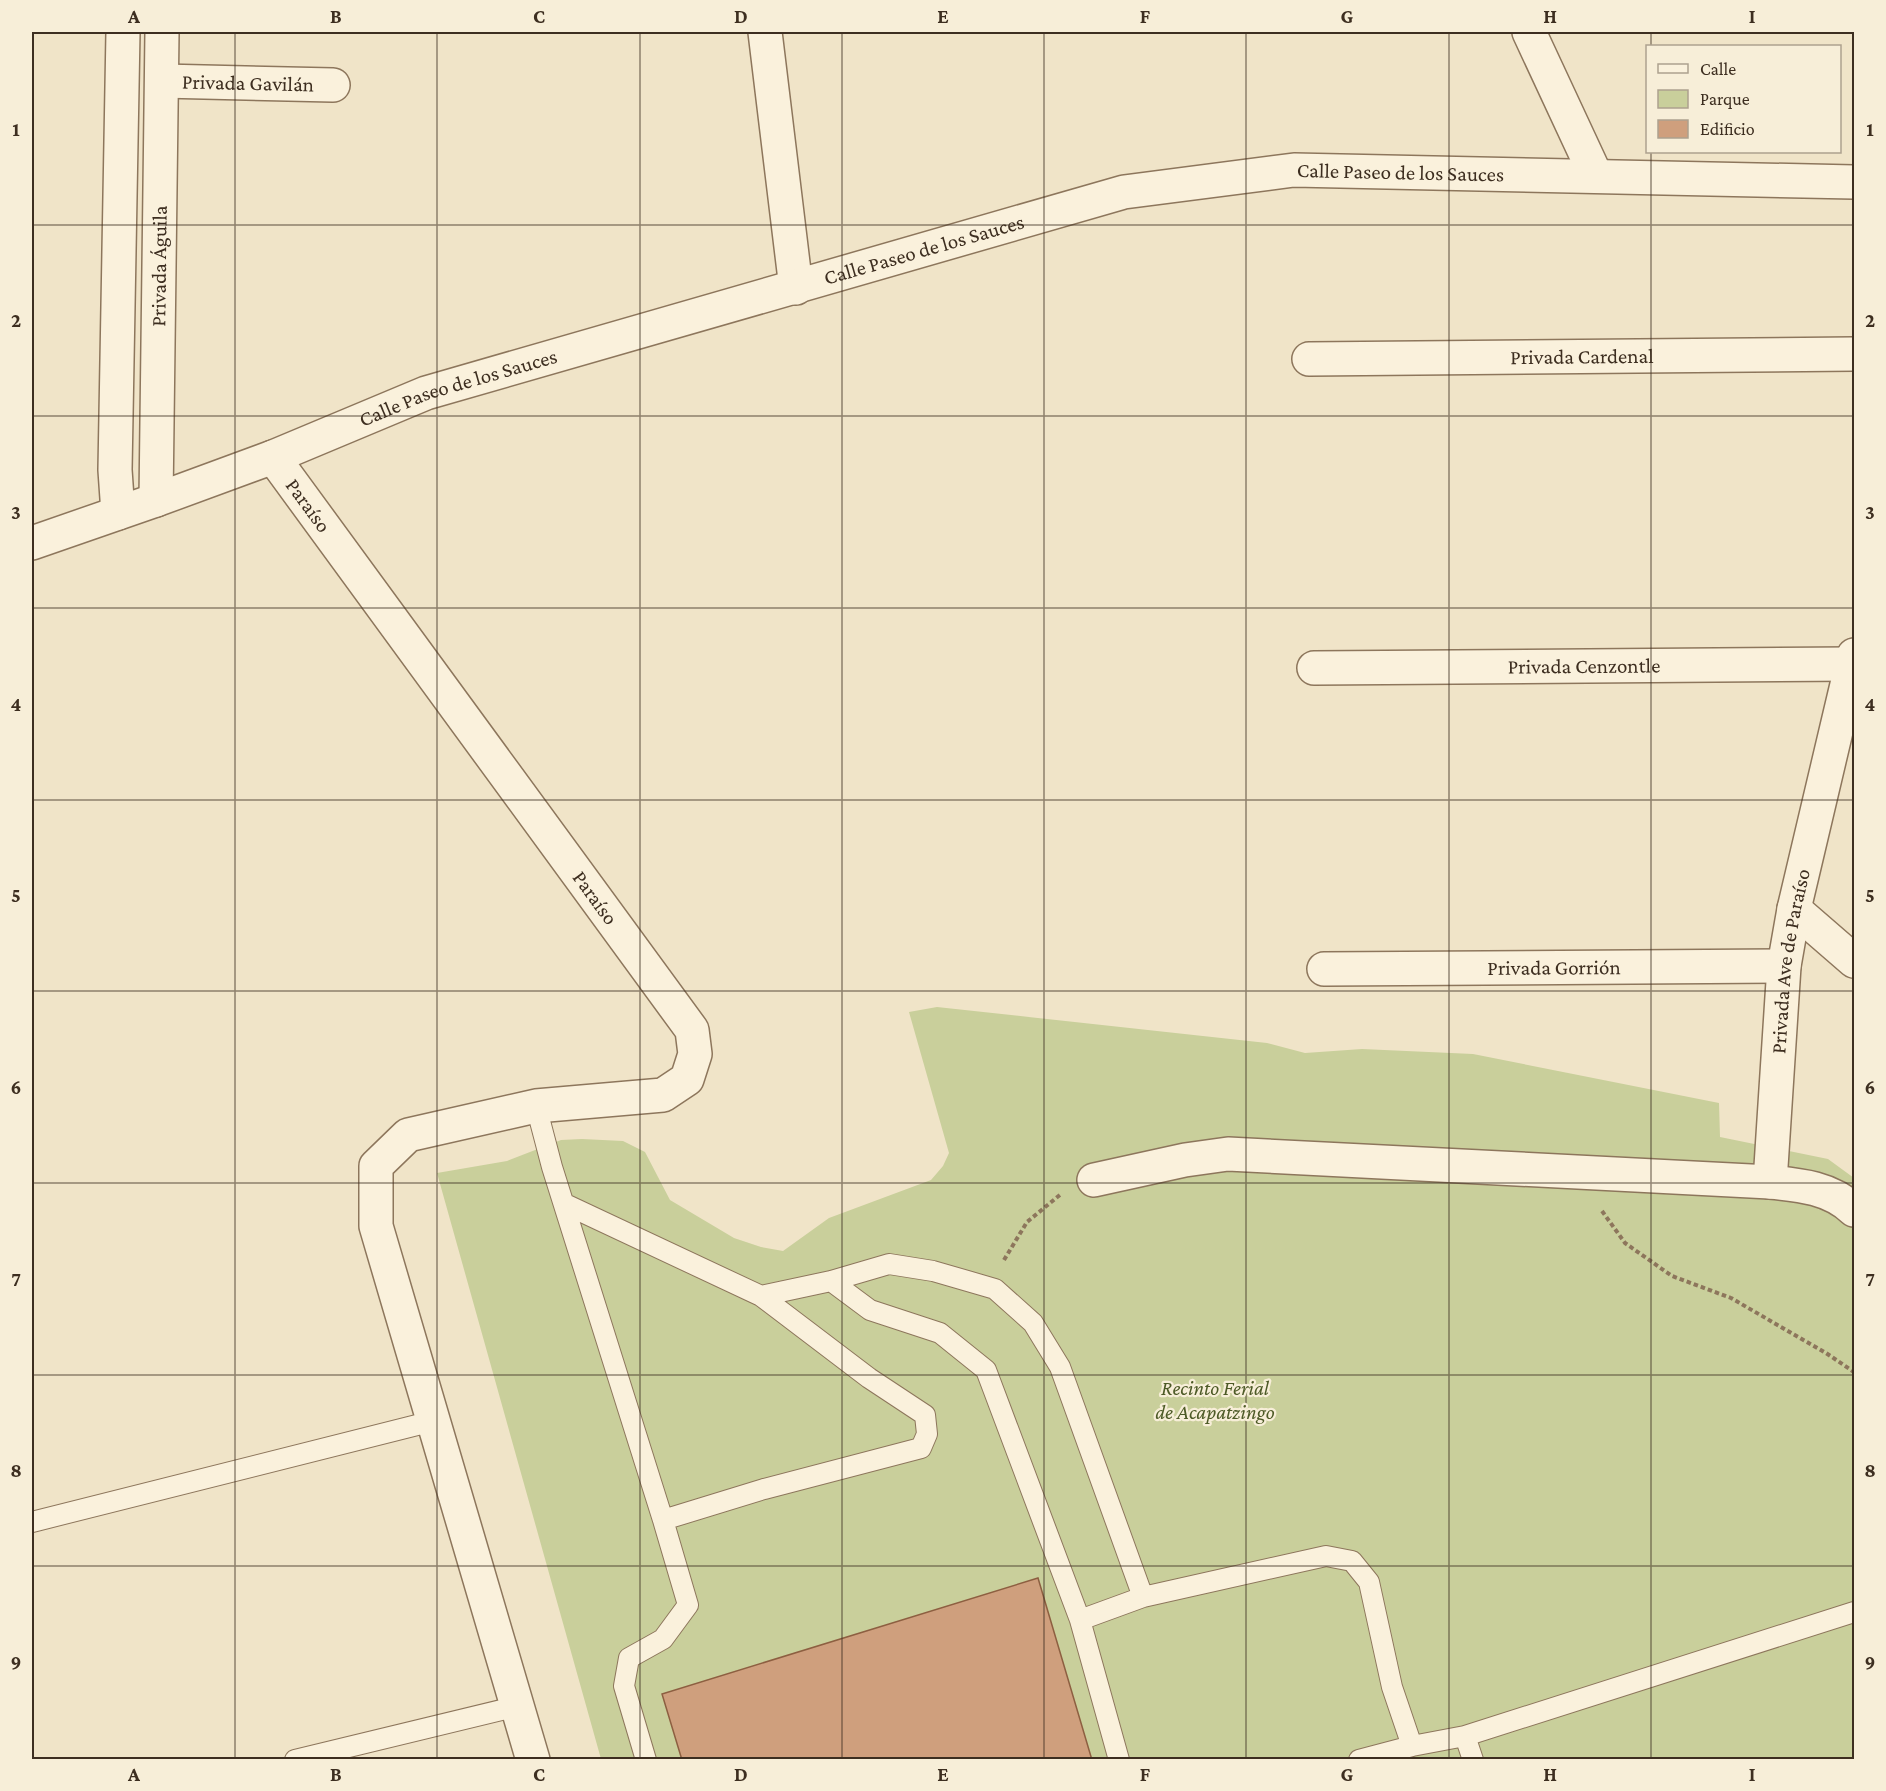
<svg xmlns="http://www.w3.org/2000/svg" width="1886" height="1791" font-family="'Crimson Pro',serif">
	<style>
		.green { fill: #c9cf9b }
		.building { fill: #cf9f7d; stroke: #8d5f41; stroke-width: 1.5 }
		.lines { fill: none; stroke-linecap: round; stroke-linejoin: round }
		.lane-casing { stroke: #8d765c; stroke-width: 22 }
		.street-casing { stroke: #8d765c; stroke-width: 36 }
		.path { stroke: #8d765c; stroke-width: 4; stroke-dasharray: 4.5 3; stroke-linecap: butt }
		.lane { stroke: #faf1dc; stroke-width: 20 }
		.street { stroke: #faf1dc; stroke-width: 33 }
		.grid { fill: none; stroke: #3d2e20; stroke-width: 1.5; stroke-opacity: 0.55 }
		.labels { text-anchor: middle; stroke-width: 4.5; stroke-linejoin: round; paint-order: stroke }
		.street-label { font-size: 21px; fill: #3d2e20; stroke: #f7eed8 }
		.park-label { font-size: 21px; font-style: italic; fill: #4d5a26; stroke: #f7eed8 }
		.neatline { fill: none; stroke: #3d2e20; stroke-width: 2 }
		.grid-label { font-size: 20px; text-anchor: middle; font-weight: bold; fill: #3d2e20 }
	</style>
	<rect width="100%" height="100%" fill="#f0e4c8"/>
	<path class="green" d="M937 1007 1267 1043 1305 1053 1362 1049 1473 1054 1719 1103 1720 1137 1828 1159 1854 1178V1759H601L437 1173 507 1161 561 1140 582 1139 623 1141 645 1152 670 1200 734 1238 761 1247 783 1251 829 1218 931 1180 943 1166 949 1153 909 1012Z"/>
	<path class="building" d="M1038 1578 1092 1760H682L662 1694Z"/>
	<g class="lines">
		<defs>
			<path id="lane" d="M536 1106 552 1167 663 1520 764 1489 921 1448 927 1434 925 1415 869 1378 761 1296 565 1204
				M831 1281 870 1310 940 1333 986 1370 1080 1620 1119 1760
				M761 1296 831 1281 889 1264 933 1271 995 1289 1033 1323 1060 1367 1143 1597
				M32 1522 433 1421
				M1080 1620 1143 1597 1326 1556 1352 1561 1369 1582 1392 1687 1412 1746
				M1465 1736 1473 1760
				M295 1760 518 1706
				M646 1760 624 1686 629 1658 663 1639 688 1605 663 1520
				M1359 1760 1412 1746 1465 1736 1854 1612"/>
			<g id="street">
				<path d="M765 32 796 288"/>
				<path d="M1529 32 1596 176"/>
				<path id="s1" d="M162 81 333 85"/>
				<path id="s2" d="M1309 359 1854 354"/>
				<path id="s3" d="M273 457 692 1030 695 1054 687 1079 663 1095 536 1106 408 1135 376 1166V1226L533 1760"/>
				<path id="s4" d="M156 500 162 32"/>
				<path d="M118 513 115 470 123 32"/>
				<path id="s5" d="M32 543 156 500 273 457 426 393 1124 192 1294 170 1854 182"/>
				<path id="s6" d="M1314 668 1854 664"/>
				<path d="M1794 909 1854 961"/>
				<path id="s7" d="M1324 969 1784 966"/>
				<path d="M1094 1180 1185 1160 1228 1154 1770 1182C1801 1185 1831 1188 1854 1210"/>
				<path id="s8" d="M1770 1182 1784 966 1794 909 1854 655"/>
			</g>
		</defs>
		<use href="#lane" class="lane-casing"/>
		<use href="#street" class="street-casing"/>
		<path class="path" d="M1602 1211 1625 1243 1672 1276 1731 1298 1826 1353 1854 1372
			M1004 1260 1027 1222 1061 1194"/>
		<use href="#lane" class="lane"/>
		<use href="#street" class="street"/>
	</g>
	<path class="grid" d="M235 32V1760M437 32V1760M640 32V1760M842 32V1760M1044 32V1760M1246 32V1760M1449 32V1760M1651 32V46M1651 152V1760M32 225H1854M32 416H1854M32 608H1854M32 800H1854M32 991H1854M32 1183H1854M32 1375H1854M32 1566H1854"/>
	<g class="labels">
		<g class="street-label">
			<text dy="7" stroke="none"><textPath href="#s1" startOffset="86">Privada Gavilán</textPath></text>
			<text dy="7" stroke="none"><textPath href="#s5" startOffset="1426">Calle Paseo de los Sauces</textPath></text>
			<text dy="7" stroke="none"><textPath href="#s5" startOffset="940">Calle Paseo de los Sauces</textPath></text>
			<text dy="7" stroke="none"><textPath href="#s4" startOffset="234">Privada Águila</textPath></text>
			<text dy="7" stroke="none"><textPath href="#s2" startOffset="273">Privada Cardenal</textPath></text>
			<text dy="7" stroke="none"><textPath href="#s5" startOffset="454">Calle Paseo de los Sauces</textPath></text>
			<text dy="7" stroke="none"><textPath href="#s3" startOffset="60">Paraíso</textPath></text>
			<text dy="7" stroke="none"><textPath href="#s6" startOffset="270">Privada Cenzontle</textPath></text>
			<text dy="7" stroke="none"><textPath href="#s3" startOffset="546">Paraíso</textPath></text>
			<text dy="7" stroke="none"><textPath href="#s8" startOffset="222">Privada Ave de Paraíso</textPath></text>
			<text dy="7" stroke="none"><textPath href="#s7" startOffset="230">Privada Gorrión</textPath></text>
		</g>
		<g class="park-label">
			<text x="1215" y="1395">Recinto Ferial<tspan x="1215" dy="24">de Acapatzingo</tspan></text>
		</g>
	</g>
	<rect width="1886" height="1791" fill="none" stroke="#f7eed8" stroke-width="66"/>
	<rect x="1646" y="45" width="195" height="108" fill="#f7eed8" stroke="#ada18e" stroke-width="1.5"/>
	<rect x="1658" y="64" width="30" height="9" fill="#faf1dc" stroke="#ada18e" stroke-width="1.5"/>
	<text x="1700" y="75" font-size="18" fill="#3d2e20">Calle</text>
	<rect x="1658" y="90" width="30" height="18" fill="#c9cf9b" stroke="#ada18e" stroke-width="1.5"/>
	<text x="1700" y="105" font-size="18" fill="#3d2e20">Parque</text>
	<rect x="1658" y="120" width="30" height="18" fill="#cf9f7d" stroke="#ada18e" stroke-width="1.5"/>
	<text x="1700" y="135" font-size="18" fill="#3d2e20">Edificio</text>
	<rect x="33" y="33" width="1820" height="1725" class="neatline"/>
	<g class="grid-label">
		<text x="134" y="23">A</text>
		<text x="336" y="23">B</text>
		<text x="539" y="23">C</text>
		<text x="741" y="23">D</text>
		<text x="943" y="23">E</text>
		<text x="1145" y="23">F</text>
		<text x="1347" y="23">G</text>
		<text x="1550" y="23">H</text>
		<text x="1752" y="23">I</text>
		<text x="16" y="136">1</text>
		<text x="1870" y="136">1</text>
		<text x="16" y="327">2</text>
		<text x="1870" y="327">2</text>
		<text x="16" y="519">3</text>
		<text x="1870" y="519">3</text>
		<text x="16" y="711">4</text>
		<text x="1870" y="711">4</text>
		<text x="16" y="902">5</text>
		<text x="1870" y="902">5</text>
		<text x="16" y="1094">6</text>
		<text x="1870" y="1094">6</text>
		<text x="16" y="1286">7</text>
		<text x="1870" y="1286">7</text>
		<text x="16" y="1477">8</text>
		<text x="1870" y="1477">8</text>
		<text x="16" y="1669">9</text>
		<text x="1870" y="1669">9</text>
		<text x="134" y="1781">A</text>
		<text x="336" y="1781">B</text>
		<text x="539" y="1781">C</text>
		<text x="741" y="1781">D</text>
		<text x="943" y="1781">E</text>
		<text x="1145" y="1781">F</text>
		<text x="1347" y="1781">G</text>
		<text x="1550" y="1781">H</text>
		<text x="1752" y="1781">I</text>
	</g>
</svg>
